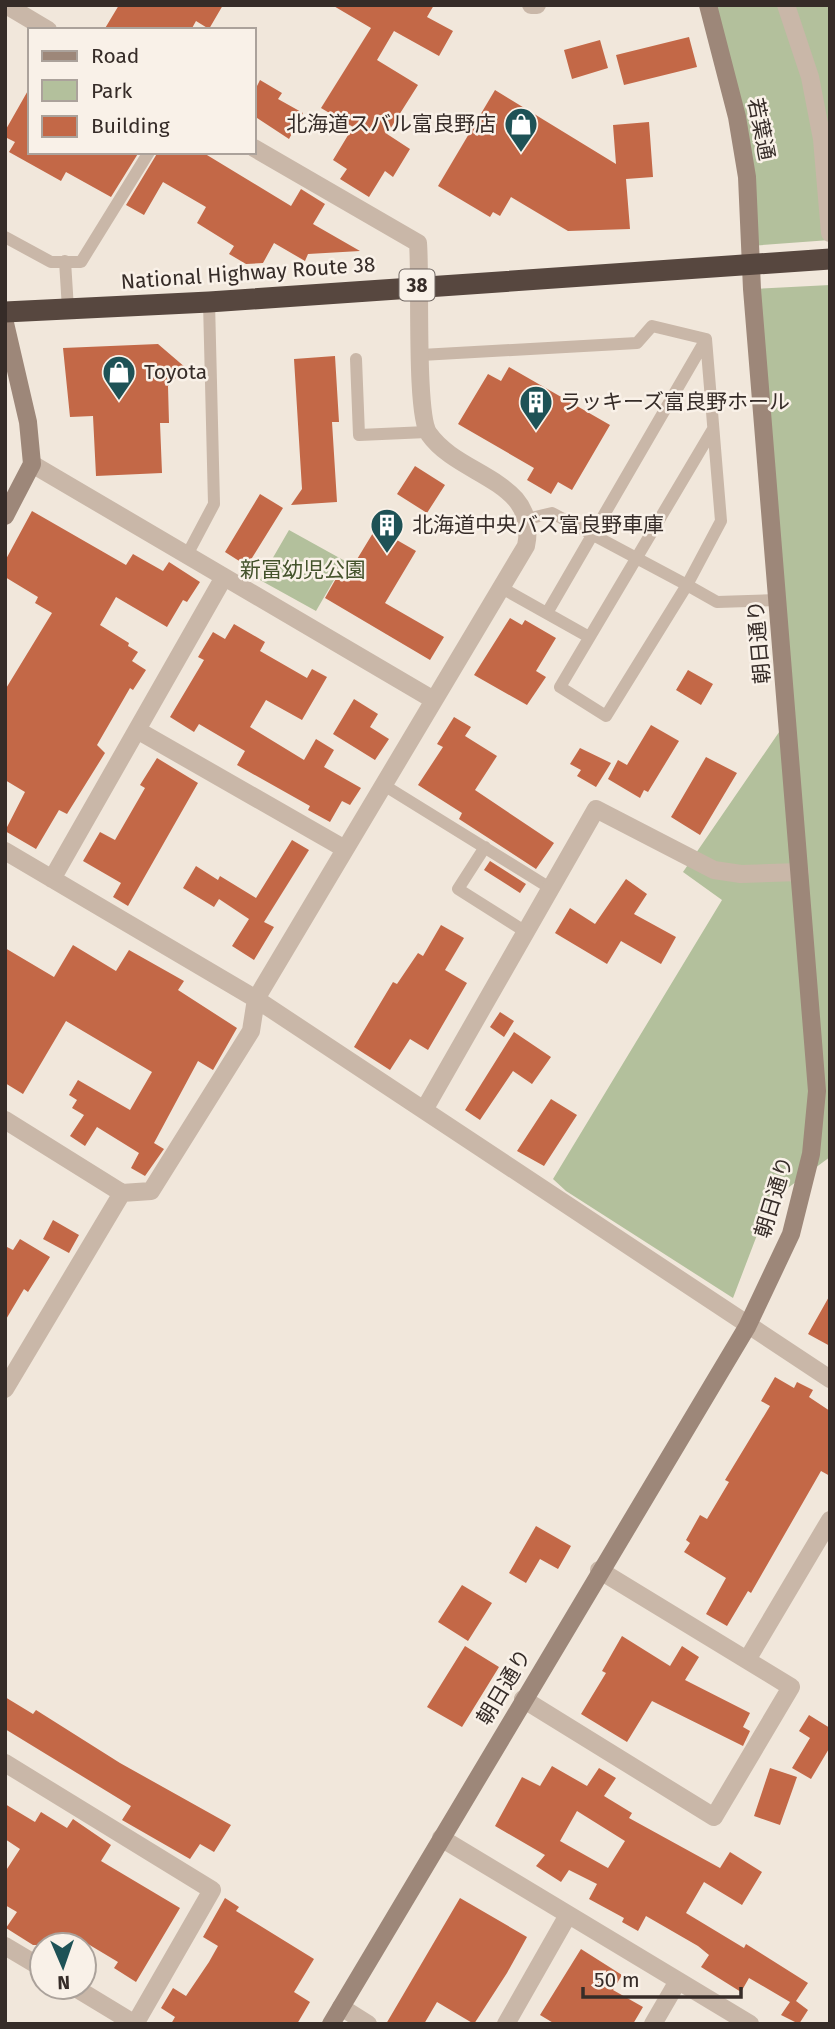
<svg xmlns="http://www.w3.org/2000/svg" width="835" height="2029" font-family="'Fira Sans','Noto Sans JP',sans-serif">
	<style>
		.green { fill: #b3c09c }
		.building { fill: #c36847; fill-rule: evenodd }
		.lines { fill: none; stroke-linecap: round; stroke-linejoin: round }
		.lane { stroke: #c9b7a8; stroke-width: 12 }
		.street { stroke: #c9b7a8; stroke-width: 18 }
		.secondary { stroke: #9d8779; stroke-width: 18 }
		.highway { stroke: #57473f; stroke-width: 21 }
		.labels { text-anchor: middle; stroke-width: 5; stroke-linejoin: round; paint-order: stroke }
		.shield { fill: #f9f1e8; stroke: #706762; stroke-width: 2 }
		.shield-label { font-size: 19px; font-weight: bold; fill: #362c28 }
		.poi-label { font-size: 21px; fill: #362c28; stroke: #f9f1e8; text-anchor: start }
		.street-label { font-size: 21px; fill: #362c28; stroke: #f9f1e8 }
		.park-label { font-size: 21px; fill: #44532c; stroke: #f9f1e8 }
	</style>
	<rect width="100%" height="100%" fill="#f1e7db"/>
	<path class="green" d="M708 5H830V240L750 246 747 177Z
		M830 285V1157L770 1201 733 1298 566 1191 553 1179 722 900 683 872 788 719 752 289Z
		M289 530 345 561 316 611 260 580Z"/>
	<path class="building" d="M119 5H223L209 29 196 21 191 30H104Z
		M332 5H434L427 17 453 31 439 56 394 31 377 60 418 85 387 134 410 149 393 177 385 171 369 197 340 179 347 169 333 160 353 127 321 108 371 28Z
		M689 37 697 67 624 85 616 55Z
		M600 40 608 68 572 79 564 50Z
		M260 80 282 93 278 99 303 113 289 139 254 116V92Z
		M30 87V152H139L111 197 66 172 61 181 9 152 15 142 5 137V131Z
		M495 90 616 164 613 125 649 122 653 177 626 179 630 229 568 231 511 197 500 216 493 212 490 217 438 186Z
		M158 152H202L291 206 301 189 325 204 313 224 360 251 308 254 305 261 274 243 263 263 246 264 229 254 234 246 197 223 206 207 163 182 144 215 126 205Z
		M158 344 186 368 168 386 169 423H160L162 473 96 476 93 416 70 417 63 348Z
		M335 356 339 422H332L337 502 291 505 302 489 294 359Z
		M509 367 610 425 572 490 558 482 551 494 527 480 534 468 458 424 488 374 501 381Z
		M415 466 445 485 427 513 397 494Z
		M260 494 283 508 247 566 225 552Z
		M32 511 126 565 133 554 163 571 169 562 200 582 187 602 183 600 167 627 116 597 100 625 129 643 128 646 138 652 132 661 146 670 133 690 130 688 97 745 105 753 67 814 59 810 36 849 5 831 25 792 5 780V690L52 613 35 603 38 597 5 577V561Z
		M376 528 416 551 385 603 444 637 430 660 325 598 338 575 345 579Z
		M510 618 522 625 525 620 556 638 536 671 546 677 527 705 474 675Z
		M234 624 265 642 260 651 307 678 312 669 327 677 302 720 266 700 250 727 304 760 316 739 334 750 324 767 361 788 350 805 342 801 330 822 308 810 310 806 237 765 245 751 199 724 194 732 170 717 204 660 198 657 213 632 225 639Z
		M688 670 713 684 701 705 676 690Z
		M354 699 378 714 370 727 389 739 375 760 333 734Z
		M454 717 471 727 465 736 497 756 475 790 554 843 536 869 459 819 462 813 418 785 443 747 437 744Z
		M651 725 679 741 648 792 644 790 640 798 608 779 618 760 627 765Z
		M580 748 611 763 596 787 577 776 581 770 570 764Z
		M706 757 737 773 700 835 671 817Z
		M157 758 198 783 128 906 113 897 121 883 83 861 100 832 115 840 145 788 140 785Z
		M292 840 309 850 264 922 274 927 254 960 232 946 249 919 219 899 214 907 183 888 196 866 218 880 220 876 256 898Z
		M490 861 526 884 520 893 484 870Z
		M626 879 647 894 634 914 676 937 661 964 621 941 607 964 555 933 570 908 595 924Z
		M441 925 464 938 445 970 467 983 428 1050 410 1039 390 1070 354 1047 393 982 397 984 418 953 423 956Z
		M73 945 116 971 129 950 184 981 178 990 237 1028 213 1070 198 1061 154 1143 164 1149 145 1176 131 1168 139 1153 97 1127 85 1146 70 1136 84 1115 72 1108 77 1100 69 1095 78 1080 130 1110 152 1072 66 1021 23 1094 5 1083V948L54 977Z
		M500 1012 514 1021 504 1037 490 1027Z
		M514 1032 551 1057 532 1084 513 1071 480 1120 465 1110Z
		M551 1099 577 1115 544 1166 517 1151Z
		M53 1220 79 1235 69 1253 43 1239Z
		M20 1239 50 1257 28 1292 24 1289 5 1321V1246L13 1250Z
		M830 1295V1346L808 1334Z
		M775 1377 794 1388 797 1382 813 1390 809 1397 830 1411V1476L821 1471 751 1593 748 1591 727 1626 706 1614 726 1578 684 1552 690 1543 686 1540 700 1515 707 1519 729 1482 725 1480 770 1406 761 1401Z
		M536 1526 571 1546 558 1569 540 1559 526 1583 509 1573Z
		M462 1585 492 1603 468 1641 438 1622Z
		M622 1636 670 1666 682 1646 699 1657 685 1680 750 1713 743 1727 750 1731 743 1746 652 1701 627 1742 581 1714 606 1673 602 1671Z
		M465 1646 499 1667 462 1727 427 1707Z
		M5 1697 33 1714 36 1710 120 1763 231 1825 214 1852 200 1844 190 1859 122 1820 131 1806 5 1729Z
		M809 1715 830 1728V1747L811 1779 792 1768 810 1738 799 1731Z
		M552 1766 587 1786 599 1768 616 1778 604 1796 632 1813 629 1818 720 1868 730 1852 762 1872 742 1905 704 1882 686 1913 744 1948 746 1944 808 1983 796 2001 808 2010 799 2024 781 2015 790 2002 749 1978 741 1992 701 1967 709 1955 698 1946 646 1916 638 1931 622 1922 624 1918 589 1899 597 1884 569 1870 561 1882 536 1866 545 1855 495 1826 522 1777 540 1786ZM577 1811 625 1841 608 1868 560 1841Z
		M770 1768 797 1777 780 1825 754 1816Z
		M5 1804 35 1822 41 1812 67 1828 73 1819 111 1845 101 1861 180 1908 136 1982 114 1968 118 1962 78 1938 74 1945 60 1938 55 1945H33L6 1928 17 1912 5 1905V1872L20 1849 5 1839Z
		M225 1898 239 1907 236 1911 314 1959 294 1992 310 2002 297 2024H171L175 2017 161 2008 173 1988 186 1996 209 1962 218 1946 203 1937Z
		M460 1898 527 1937 507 1973 474 2024 437 2002 424 2024H386Z
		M581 1949 622 1975 613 1990 643 2007 633 2024H555L540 2015Z"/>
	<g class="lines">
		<path class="lane" d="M5 237 51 262H81L149 152
			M65 261 68 309
			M421 355 637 343 652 326 706 339 721 521 687 585 552 513 527 519
			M356 359 359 435 427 432
			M713 429 560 687 606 716 687 585 717 602 778 600
			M187 555 214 504 209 302
			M500 587 589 637
			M547 613 706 339
			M382 784 550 888
			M485 847 458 889 526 932"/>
		<path class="street" d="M6 5 48 30
			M531 5H537
			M786 5 810 77 822 139 830 233
			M32 464 432 699
			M137 730 345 849
			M5 851 256 999 830 1379
			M52 879 224 577
			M424 1110 596 809 714 870 741 874 800 872
			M5 1120 122 1193 151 1191 251 1031 256 999 526 546C540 480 459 477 429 434 415 415 421 277 418 243L254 148
			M5 1389 122 1193
			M747 1660 830 1520
			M523 1699 714 1817 791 1687 599 1570
			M5 1763 212 1890 135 2024
			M441 1838 750 2024
			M5 1946 42 1968
			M74 1987 135 2024
			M341 2007 368 2024
			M506 2024 568 1915
			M653 2024 678 1981"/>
		<path class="secondary" d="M5 323 28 422 32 464 5 516
			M331 2024 747 1327 791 1234 811 1154 817 1091 752 289 747 177 737 117 708 5"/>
		<path class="highway" d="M5 312 209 302 830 259"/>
	</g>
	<defs>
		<symbol id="shop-pin" viewBox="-11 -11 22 30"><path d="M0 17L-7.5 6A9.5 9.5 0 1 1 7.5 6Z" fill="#1e5256" stroke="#f9f1e8"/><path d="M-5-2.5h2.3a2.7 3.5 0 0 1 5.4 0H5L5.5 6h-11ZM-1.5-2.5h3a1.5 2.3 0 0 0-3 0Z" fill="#fff"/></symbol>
		<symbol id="building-pin" viewBox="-11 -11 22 30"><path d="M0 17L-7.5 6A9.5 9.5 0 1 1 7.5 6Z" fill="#1e5256" stroke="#f9f1e8"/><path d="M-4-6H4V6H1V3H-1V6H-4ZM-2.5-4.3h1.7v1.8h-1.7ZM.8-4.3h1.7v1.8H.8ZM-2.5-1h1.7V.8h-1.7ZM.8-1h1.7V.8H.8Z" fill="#fff"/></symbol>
	</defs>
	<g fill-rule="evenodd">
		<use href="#shop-pin" x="502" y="105" width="38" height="52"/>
		<use href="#shop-pin" x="100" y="353" width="38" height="52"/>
		<use href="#building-pin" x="517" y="383" width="38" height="52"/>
		<use href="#building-pin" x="368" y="506" width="38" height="52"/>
	</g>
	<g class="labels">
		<rect class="shield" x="399.5" y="269.5" width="35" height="31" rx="5"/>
		<g class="shield-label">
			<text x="417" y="292">38</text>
		</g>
		<g class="poi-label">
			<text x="496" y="131" text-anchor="end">北海道スバル富良野店</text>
			<text x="144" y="379">Toyota</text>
			<text x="560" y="409">ラッキーズ富良野ホール</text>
			<text x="412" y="532">北海道中央バス富良野車庫</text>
		</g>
		<g class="street-label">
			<text transform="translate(761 129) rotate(79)" y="7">若葉通</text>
			<text transform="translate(248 273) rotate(-4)" y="7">National Highway Route 38</text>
			<text transform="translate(759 642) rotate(-95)" y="7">朝日通り</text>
			<text transform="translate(774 1197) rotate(-73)" y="7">朝日通り</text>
			<text transform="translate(504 1687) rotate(-59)" y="7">朝日通り</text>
		</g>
		<g class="park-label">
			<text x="303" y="577">新冨幼児公園</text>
		</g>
	</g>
	<rect width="835" height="2029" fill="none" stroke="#362c28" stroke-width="14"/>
	<rect x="28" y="28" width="228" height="126" fill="#f9f1e8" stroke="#aba29b" stroke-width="2"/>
	<rect x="42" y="51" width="35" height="10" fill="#9d8779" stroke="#aba29b" stroke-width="2"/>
	<text x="91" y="63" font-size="21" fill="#362c28">Road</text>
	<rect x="42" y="80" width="35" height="21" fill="#b3c09c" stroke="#aba29b" stroke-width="2"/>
	<text x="91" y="98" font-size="21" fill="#362c28">Park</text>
	<rect x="42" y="116" width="35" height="21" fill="#c36847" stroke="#aba29b" stroke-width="2"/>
	<text x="91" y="133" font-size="21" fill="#362c28">Building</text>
	<g transform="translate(63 1966) rotate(178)"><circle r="33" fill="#f9f1e8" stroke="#aba29b" stroke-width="2"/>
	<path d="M0-5L12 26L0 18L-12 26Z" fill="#1e5256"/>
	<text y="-10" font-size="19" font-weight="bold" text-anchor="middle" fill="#362c28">N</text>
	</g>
	<path d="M583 1987v10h158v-10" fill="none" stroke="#362c28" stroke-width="3.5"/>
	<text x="594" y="1987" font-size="21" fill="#362c28" stroke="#f9f1e8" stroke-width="5" paint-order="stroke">50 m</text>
</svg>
